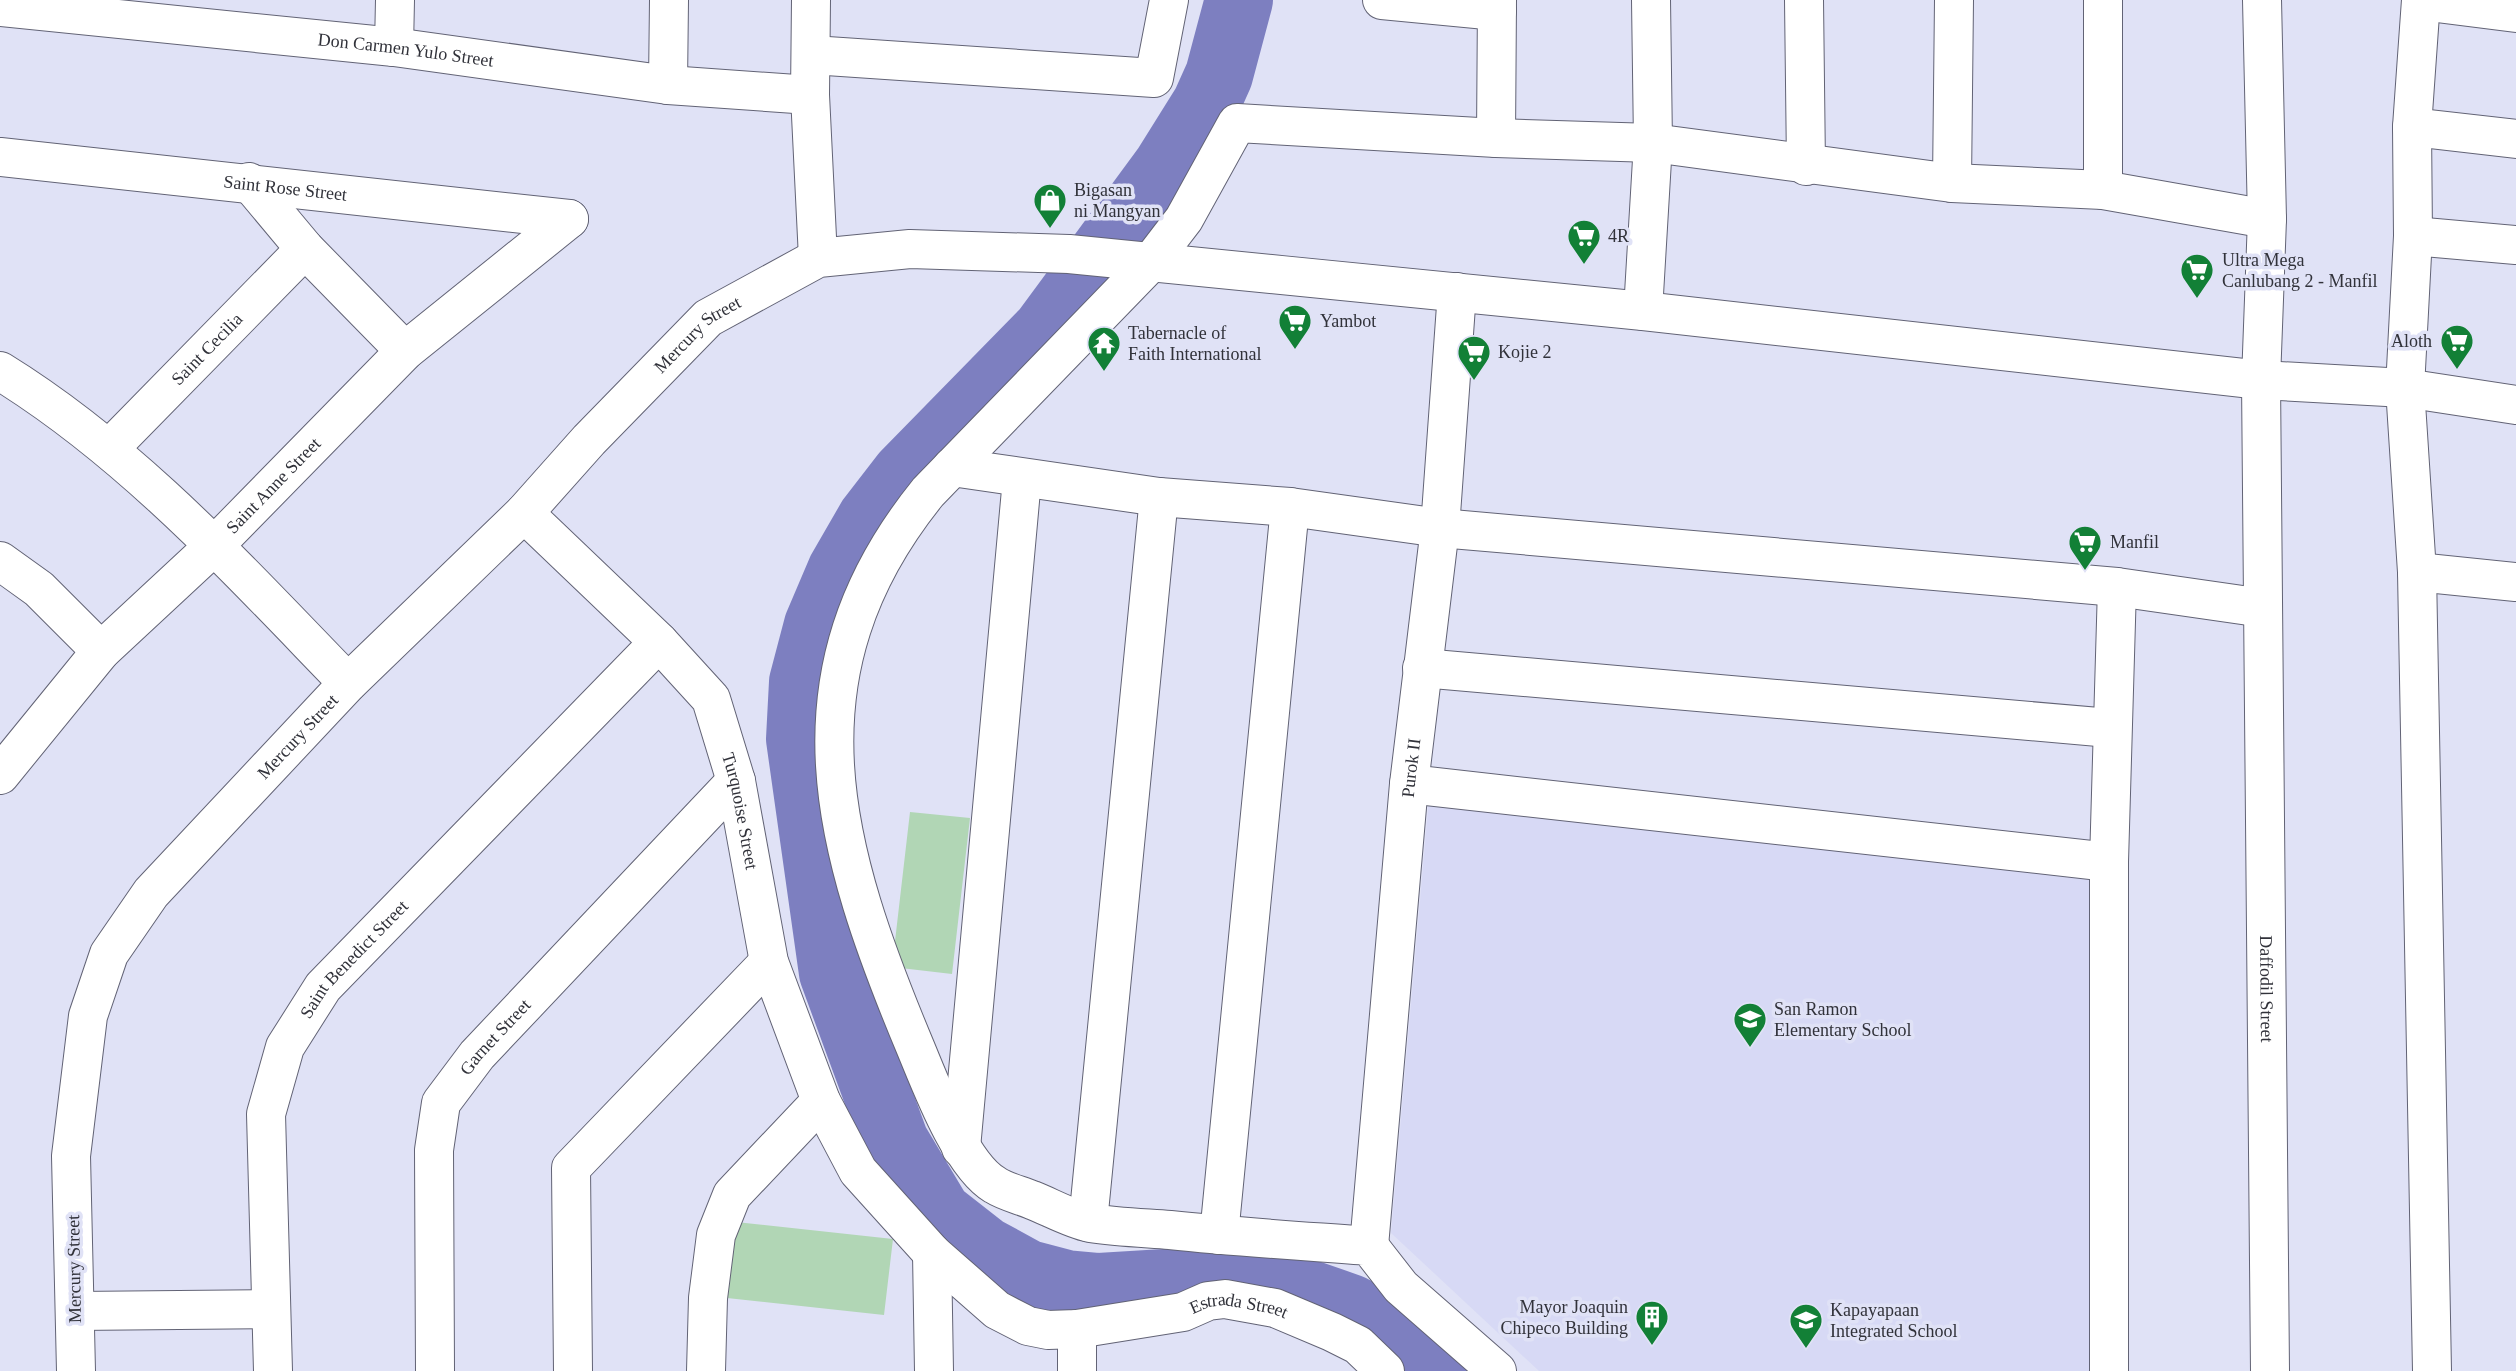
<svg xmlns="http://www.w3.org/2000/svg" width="2516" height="1371" font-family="Georgia,serif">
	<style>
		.built { fill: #d7d9f5 }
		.green { fill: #b1d6b5 }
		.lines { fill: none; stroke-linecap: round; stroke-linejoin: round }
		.river { stroke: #7d7fc0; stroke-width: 68 }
		.street-casing { stroke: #626375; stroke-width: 40 }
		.secondary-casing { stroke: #626375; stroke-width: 40 }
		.street { stroke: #fff; stroke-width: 38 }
		.secondary { stroke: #fff; stroke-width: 38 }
		.labels { text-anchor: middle; stroke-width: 7; stroke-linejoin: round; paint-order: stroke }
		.street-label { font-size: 18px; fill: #31323a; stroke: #e0e2f6 }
		.poi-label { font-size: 18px; fill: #31323a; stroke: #e0e2f6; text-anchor: start }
	</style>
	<rect width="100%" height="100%" fill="#e0e2f6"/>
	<path class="built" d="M1429 798 2092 864 2095 1371H1539L1391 1233Z"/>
	<path class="green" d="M910 812 970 818 952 974 892 967Z
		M736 1222 893 1239 884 1315 727 1298Z"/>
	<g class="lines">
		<path class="river" d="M1239 0 1219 75 1206 104 1166 168 1046 331 905 475 871 519 841 571 818 625 803 682 800 739 833 973 895 1142 938 1214 984 1250 1028 1274 1066 1284 1099 1287 1231 1279 1307 1293 1350 1308 1382 1325 1412 1346 1437 1371"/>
		<defs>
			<g id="street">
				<path d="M811 0 810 95 818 258"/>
				<path d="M1382 0 1497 11"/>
				<path d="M1804 0 1806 166"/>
				<path id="s1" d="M2262 0 2267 219 2261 380 2270 1371"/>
				<path d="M2421 0 2412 127 2413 236 2405 388 2417 572 2432 1371"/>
				<path d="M2421 1 2516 13"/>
				<path id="s2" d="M0 7 394 47 668 85 810 95"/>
				<path d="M394 47 395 0"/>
				<path d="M812 55 1154 78 1169 0"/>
				<path d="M668 85 669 0"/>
				<path d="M2412 127 2516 139"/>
				<path d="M1496 138 1497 0"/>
				<path id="s3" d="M0 157 569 219"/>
				<path d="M249 182 305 249 405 351"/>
				<path d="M1952 183 1954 0"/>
				<path d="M2103 190V0"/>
				<path d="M2413 236 2516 245"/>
				<path d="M1643 311 1653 143 1651 0"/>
				<path d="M0 371C133 453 240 572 348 683"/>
				<path id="s4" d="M109 449 305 249"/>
				<path d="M952 467 1159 497 1290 507 1440 528 2117 587 2263 608"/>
				<path id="s5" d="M524 513 659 642 711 699 736 781 769 962 821 1101 858 1171 932 1253 997 1310 1028 1326 1048 1330 1077 1329 1183 1312 1208 1301 1225 1299 1275 1308 1332 1332 1358 1345 1385 1371"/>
				<path d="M0 561 39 589 101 651"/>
				<path d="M2417 572 2516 582"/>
				<path d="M1422 668 2110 728"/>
				<path id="s6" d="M0 775 101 651 214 546 405 351 569 219"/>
				<path d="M1409 784 2109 862"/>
				<path d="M961 1148 1022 479"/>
				<path d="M1088 1222 1159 497"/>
				<path d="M1219 1235 1290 507"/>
				<path id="s7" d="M1369 1246 1409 784 1440 528 1457 292"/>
				<path d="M932 1253 934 1371"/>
				<path d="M76 1311 270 1309"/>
				<path id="s8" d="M273 1371 266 1114 285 1047 323 987 659 642"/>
				<path id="s9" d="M435 1371 434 1150 441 1103 477 1055 736 781"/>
				<path d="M573 1371 571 1168 769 962"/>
				<path d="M706 1371 708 1298 716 1235 732 1195 821 1101"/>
				<path d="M1077 1371V1329"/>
				<path d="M1497 1371 1401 1287 1369 1246C1302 1241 1236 1237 1170 1230 1144 1228 1116 1227 1090 1223 1071 1219 1050 1207 1032 1200 1020 1195 1006 1192 995 1185 961 1165 931 1085 916 1049 833 851 779 676 928 492L1151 262 1184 219 1237 123 1496 138 1653 143 1952 183 2103 190 2267 219"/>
				<path d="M2109 1371V862L2117 587"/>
			</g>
			<g id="secondary">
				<path id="s10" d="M76 1371 71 1156 88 1016 109 954 151 893 348 683 524 513 589 440 708 318 818 258 910 249 1069 254 1643 311 2261 380 2405 388 2516 405"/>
			</g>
		</defs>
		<use href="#street" class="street-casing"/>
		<use href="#secondary" class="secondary-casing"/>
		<use href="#street" class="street"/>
		<use href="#secondary" class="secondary"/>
	</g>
	<defs>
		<symbol id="shop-pin" viewBox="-11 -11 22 30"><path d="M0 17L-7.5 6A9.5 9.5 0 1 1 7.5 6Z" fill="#128036" stroke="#e0e2f6"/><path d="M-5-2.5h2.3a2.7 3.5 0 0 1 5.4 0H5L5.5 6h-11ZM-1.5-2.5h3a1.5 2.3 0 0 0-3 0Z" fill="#fff"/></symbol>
		<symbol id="supermarket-pin" viewBox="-11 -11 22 30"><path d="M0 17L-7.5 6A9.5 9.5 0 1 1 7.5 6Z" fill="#128036" stroke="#e0e2f6"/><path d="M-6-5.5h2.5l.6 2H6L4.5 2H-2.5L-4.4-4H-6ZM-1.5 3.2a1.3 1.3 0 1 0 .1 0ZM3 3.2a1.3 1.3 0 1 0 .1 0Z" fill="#fff"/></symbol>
		<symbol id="temple-pin" viewBox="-11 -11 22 30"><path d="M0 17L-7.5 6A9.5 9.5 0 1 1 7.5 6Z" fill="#128036" stroke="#e0e2f6"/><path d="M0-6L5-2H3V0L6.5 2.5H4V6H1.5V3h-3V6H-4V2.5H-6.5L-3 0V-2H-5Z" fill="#fff"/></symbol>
		<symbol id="school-pin" viewBox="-11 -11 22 30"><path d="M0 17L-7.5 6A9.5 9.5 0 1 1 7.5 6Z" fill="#128036" stroke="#e0e2f6"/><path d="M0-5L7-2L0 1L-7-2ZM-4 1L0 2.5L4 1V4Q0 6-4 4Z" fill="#fff"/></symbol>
		<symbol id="building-pin" viewBox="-11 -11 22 30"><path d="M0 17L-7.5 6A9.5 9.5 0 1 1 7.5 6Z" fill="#128036" stroke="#e0e2f6"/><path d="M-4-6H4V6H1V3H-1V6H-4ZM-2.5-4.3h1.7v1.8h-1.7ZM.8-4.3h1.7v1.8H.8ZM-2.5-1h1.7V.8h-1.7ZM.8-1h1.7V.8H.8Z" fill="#fff"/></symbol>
	</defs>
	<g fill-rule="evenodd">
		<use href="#shop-pin" x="1031" y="181" width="38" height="52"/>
		<use href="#supermarket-pin" x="1565" y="217" width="38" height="52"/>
		<use href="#supermarket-pin" x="2178" y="251" width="38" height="52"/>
		<use href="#supermarket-pin" x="1276" y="302" width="38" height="52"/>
		<use href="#supermarket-pin" x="2438" y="322" width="38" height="52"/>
		<use href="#temple-pin" x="1085" y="324" width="38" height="52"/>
		<use href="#supermarket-pin" x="1455" y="333" width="38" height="52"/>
		<use href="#supermarket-pin" x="2066" y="523" width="38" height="52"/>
		<use href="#school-pin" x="1731" y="1000" width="38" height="52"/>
		<use href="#building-pin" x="1633" y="1298" width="38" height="52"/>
		<use href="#school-pin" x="1787" y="1301" width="38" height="52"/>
	</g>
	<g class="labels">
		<g class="street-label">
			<text dy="6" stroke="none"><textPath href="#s2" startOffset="408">Don Carmen Yulo Street</textPath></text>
			<text dy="6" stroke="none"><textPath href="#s3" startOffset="287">Saint Rose Street</textPath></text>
			<text dy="6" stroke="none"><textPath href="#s10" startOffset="1278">Mercury Street</textPath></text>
			<text dy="6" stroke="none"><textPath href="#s4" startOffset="140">Saint Cecilia</textPath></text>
			<text dy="6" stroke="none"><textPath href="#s6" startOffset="399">Saint Anne Street</textPath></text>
			<text dy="6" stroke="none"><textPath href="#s10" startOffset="710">Mercury Street</textPath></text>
			<text dy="6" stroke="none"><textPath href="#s7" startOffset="480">Purok II</textPath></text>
			<text dy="6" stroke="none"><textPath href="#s5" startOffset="380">Turquoise Street</textPath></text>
			<text dy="6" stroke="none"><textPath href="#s8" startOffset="439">Saint Benedict Street</textPath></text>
			<text dy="6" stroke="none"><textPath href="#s1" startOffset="989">Daffodil Street</textPath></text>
			<text dy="6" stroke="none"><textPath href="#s9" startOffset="354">Garnet Street</textPath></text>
			<text transform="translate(74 1269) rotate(-91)" y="6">Mercury Street</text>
			<text dy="6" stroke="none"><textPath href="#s5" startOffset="1208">Estrada Street</textPath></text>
		</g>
		<g class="poi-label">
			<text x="1074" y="196">Bigasan<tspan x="1074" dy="21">ni Mangyan</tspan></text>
			<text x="1608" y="242">4R</text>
			<text x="2222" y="266">Ultra Mega<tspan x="2222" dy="21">Canlubang 2 - Manfil</tspan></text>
			<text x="1320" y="327">Yambot</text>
			<text x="1128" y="339">Tabernacle of<tspan x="1128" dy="21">Faith International</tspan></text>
			<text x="2432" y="347" text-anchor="end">Aloth</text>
			<text x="1498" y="358">Kojie 2</text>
			<text x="2110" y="548">Manfil</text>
			<text x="1774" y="1015">San Ramon<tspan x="1774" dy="21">Elementary School</tspan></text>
			<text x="1628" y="1313" text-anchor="end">Mayor Joaquin<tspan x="1628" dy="21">Chipeco Building</tspan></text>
			<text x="1830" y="1316">Kapayapaan<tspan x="1830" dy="21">Integrated School</tspan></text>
		</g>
	</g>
</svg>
